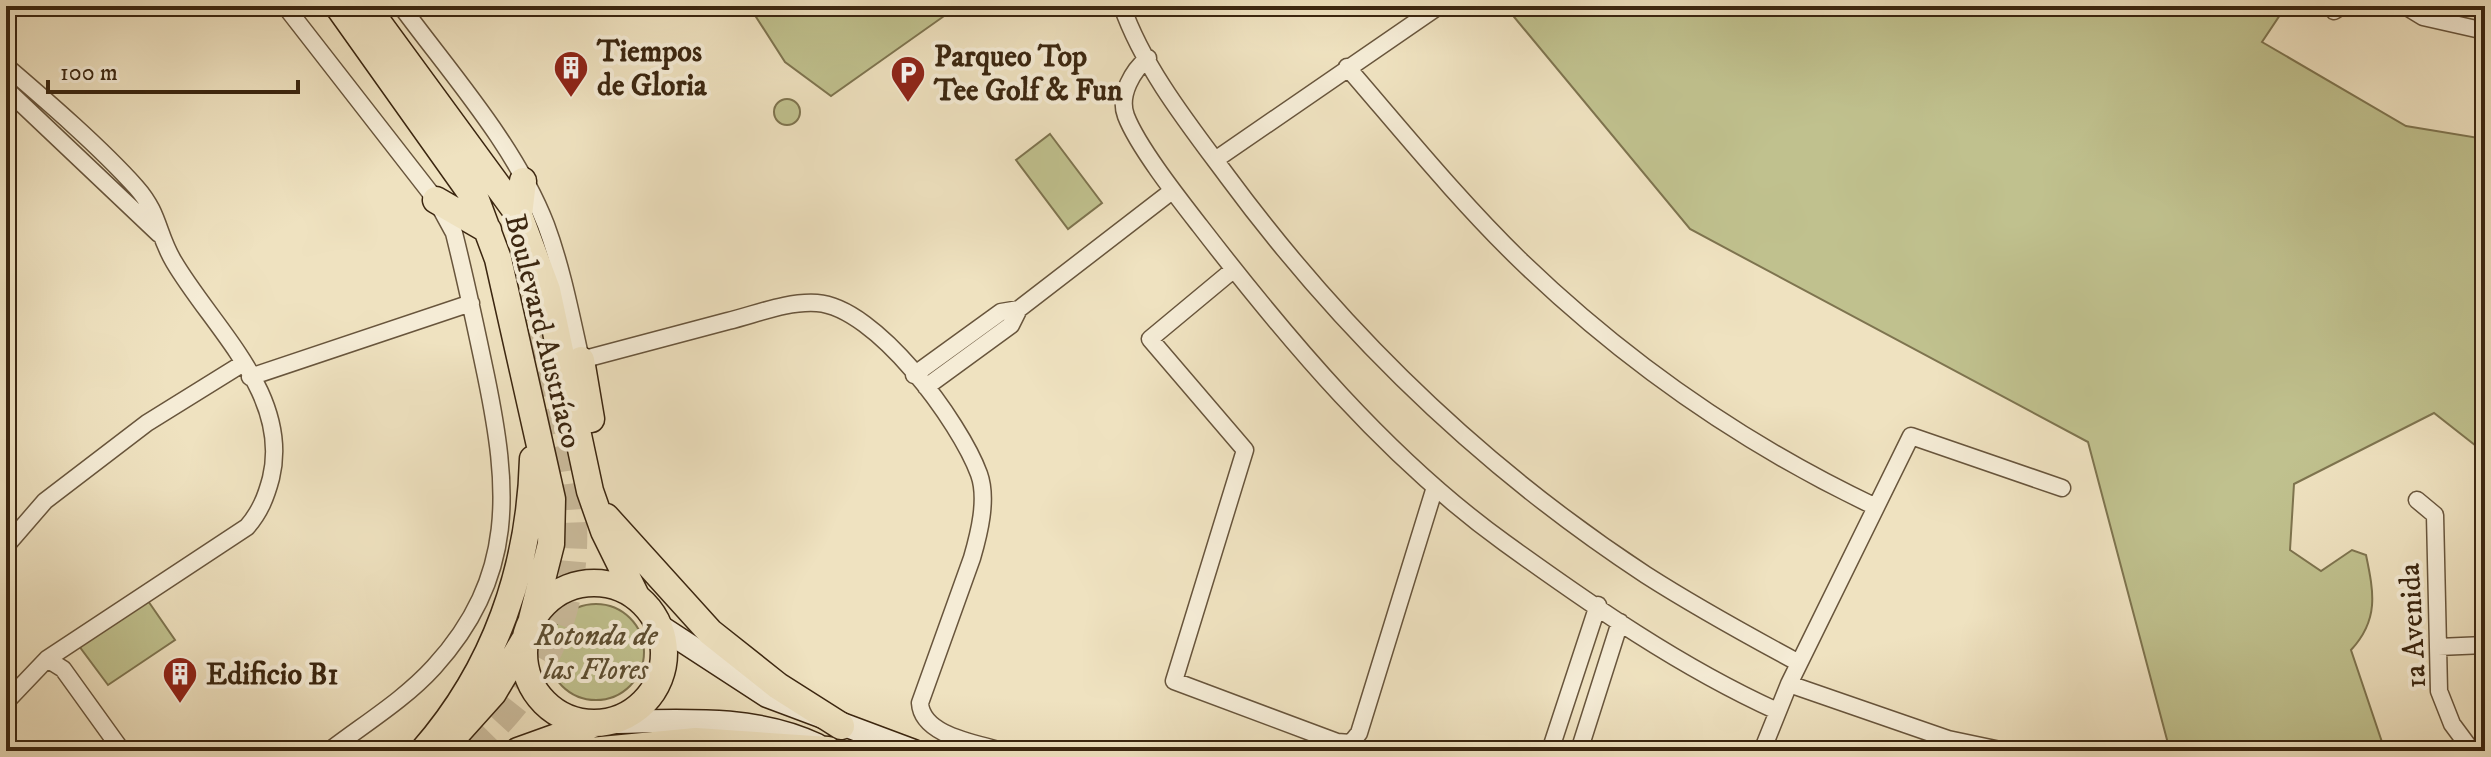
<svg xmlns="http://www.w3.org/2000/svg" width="2491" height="757" font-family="'IM FELL DW Pica',serif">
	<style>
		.green { fill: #c0c18e; stroke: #7e744f; stroke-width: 2 }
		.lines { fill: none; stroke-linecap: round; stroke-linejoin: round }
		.primary-tunnel { stroke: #cbbc9d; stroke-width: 26; stroke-dasharray: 26 13; stroke-linecap: butt }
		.street-casing { stroke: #68553c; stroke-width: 19 }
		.secondary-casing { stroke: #3b2610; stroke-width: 25 }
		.primary-casing { stroke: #3b2610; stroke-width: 29 }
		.street { stroke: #f5ecd6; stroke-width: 16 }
		.secondary { stroke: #f5ecd6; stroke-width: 22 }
		.primary { stroke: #efe2c0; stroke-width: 26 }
		.labels { text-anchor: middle; stroke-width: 8; stroke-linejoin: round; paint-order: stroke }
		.poi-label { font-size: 30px; font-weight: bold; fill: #3b2610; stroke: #f5ecd6; text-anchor: start }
		.street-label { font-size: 30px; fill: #3b2610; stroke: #f5ecd6 }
		.park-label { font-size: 30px; font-style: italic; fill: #5c4d30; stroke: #f5ecd6 }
	</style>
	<rect width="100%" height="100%" fill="#efe2c0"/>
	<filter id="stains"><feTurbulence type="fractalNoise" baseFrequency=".0025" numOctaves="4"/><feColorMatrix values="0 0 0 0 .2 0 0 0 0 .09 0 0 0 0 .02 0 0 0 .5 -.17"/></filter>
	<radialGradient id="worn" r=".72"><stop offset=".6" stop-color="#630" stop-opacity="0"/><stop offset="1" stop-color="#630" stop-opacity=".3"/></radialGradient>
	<path class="green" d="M749 6H944L947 14 831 96 785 62Z
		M1505 6H2286L2262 42 2406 126 2485 139V453L2434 413 2294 484 2290 550 2321 571 2352 550 2366 555C2374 593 2379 620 2351 650L2385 751H2170L2088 442 1690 229Z
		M774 112a13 13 0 1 1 26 0a13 13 0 1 1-26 0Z
		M1050 134 1102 203 1068 229 1016 160Z
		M146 598 175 640 108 685 79 646Z
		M548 652a48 48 0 1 1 96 0a48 48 0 1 1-96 0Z"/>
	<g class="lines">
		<path class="primary-tunnel" d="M471 751C635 605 565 452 522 269"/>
		<defs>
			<path id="street" d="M285 6 436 200 454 233C466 281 476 328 486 376 509 488 517 576 434 667 404 700 364 724 329 751
				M401 6C451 74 515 145 546 225 562 268 571 315 581 360 630 347 679 334 728 321 757 314 787 301 817 303 876 307 960 422 979 474 988 499 979 534 972 558L920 703C922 736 977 743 1002 751
				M1122 6C1143 67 1189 125 1227 176 1343 333 1483 468 1646 575 1696 607 1747 635 1799 663
				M2405 6 2423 17 2485 31
				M2334 11 2342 6
				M1148 58C1133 70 1118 95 1126 116 1138 147 1179 199 1200 226 1288 340 1387 458 1505 543 1591 605 1680 667 1777 711
				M6 66C48 102 100 147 136 187 160 214 157 234 174 262 213 328 291 395 271 478 266 497 260 512 247 527L47 659 6 702
				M1347 67C1404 133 1460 202 1522 262 1626 362 1747 446 1876 507
				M6 89 159 234
				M1215 160 1439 6
				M1233 270 1150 339 1245 450 1174 681 1337 742 1351 743 1359 733 1435 487
				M914 375 1001 312 1019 309 1172 191
				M250 377 471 303
				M926 387 1011 325 1019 309
				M2417 500 2435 515 2439 691 2452 724 2472 751
				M6 546 45 501 147 423 242 364
				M2438 647 2485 645
				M47 659 63 669 122 751
				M1789 684 1948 739 2005 751
				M1550 751 1598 605
				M1579 751 1620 622
				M1762 751 1789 684 1911 436 2062 488"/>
			<path id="secondary" d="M658 625 767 696 914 751
				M613 722C680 721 755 715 817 745"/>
			<path id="primary" d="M338 6 476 200 498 259 552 499 551 544 532 619
				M366 6 519 215 547 290 590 491 604 531 636 596
				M436 200 488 230
				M519 215 523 181
				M581 360 591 419
				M606 517 710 632 778 686 841 726
				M524 653a70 70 0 1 1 140 0a70 70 0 1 1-140 0Z
				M423 751C495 669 530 568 533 459
				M441 751 493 693 524 641
				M518 751 596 723
				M591 751 696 741 828 750"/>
		</defs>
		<use href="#street" class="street-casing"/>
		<use href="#secondary" class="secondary-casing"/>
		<use href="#primary" class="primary-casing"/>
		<use href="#street" class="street"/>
		<use href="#secondary" class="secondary"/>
		<use href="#primary" class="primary"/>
	</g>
	<defs>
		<symbol id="building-pin" viewBox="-11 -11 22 30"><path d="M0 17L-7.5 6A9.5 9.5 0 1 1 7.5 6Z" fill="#8f2418" stroke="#f5ecd6"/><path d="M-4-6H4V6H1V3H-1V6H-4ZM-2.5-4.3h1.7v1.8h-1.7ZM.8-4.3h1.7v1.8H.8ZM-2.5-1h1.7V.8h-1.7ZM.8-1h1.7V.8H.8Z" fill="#fff"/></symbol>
		<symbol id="parking-pin" viewBox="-11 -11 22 30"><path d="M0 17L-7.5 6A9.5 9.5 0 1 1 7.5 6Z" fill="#8f2418" stroke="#f5ecd6"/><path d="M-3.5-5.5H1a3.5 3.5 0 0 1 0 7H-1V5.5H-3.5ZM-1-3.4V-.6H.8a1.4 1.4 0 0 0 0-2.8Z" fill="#fff"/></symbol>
	</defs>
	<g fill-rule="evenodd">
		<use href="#building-pin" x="551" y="48" width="40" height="54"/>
		<use href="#parking-pin" x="888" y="53" width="40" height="54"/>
		<use href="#building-pin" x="160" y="654" width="40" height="54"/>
	</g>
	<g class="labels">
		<g class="poi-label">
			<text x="597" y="61">Tiempos<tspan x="597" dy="34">de Gloria</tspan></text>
			<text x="934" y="66">Parqueo Top<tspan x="934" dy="34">Tee Golf &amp; Fun</tspan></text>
			<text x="206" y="684">Edificio B1</text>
		</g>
		<g class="street-label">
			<text transform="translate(544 331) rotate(76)" y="10">Boulevard Austríaco</text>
			<text transform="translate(2412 626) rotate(-93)" y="10">1a Avenida</text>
		</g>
		<g class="park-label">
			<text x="596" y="645">Rotonda de<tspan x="596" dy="34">las Flores</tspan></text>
		</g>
	</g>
	<rect width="2491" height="757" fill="none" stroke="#efe2c0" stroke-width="32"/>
	<rect x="8" y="8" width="2475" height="741" fill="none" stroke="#3b2610" stroke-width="4"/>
	<rect x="16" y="16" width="2459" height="725" fill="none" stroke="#3b2610" stroke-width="2"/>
	<path d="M48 80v12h250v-12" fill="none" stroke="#3b2610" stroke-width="4"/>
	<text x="60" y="80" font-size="24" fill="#3b2610" stroke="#f5ecd6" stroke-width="6" paint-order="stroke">100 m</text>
	<rect width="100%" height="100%" filter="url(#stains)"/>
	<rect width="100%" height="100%" fill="url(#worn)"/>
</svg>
